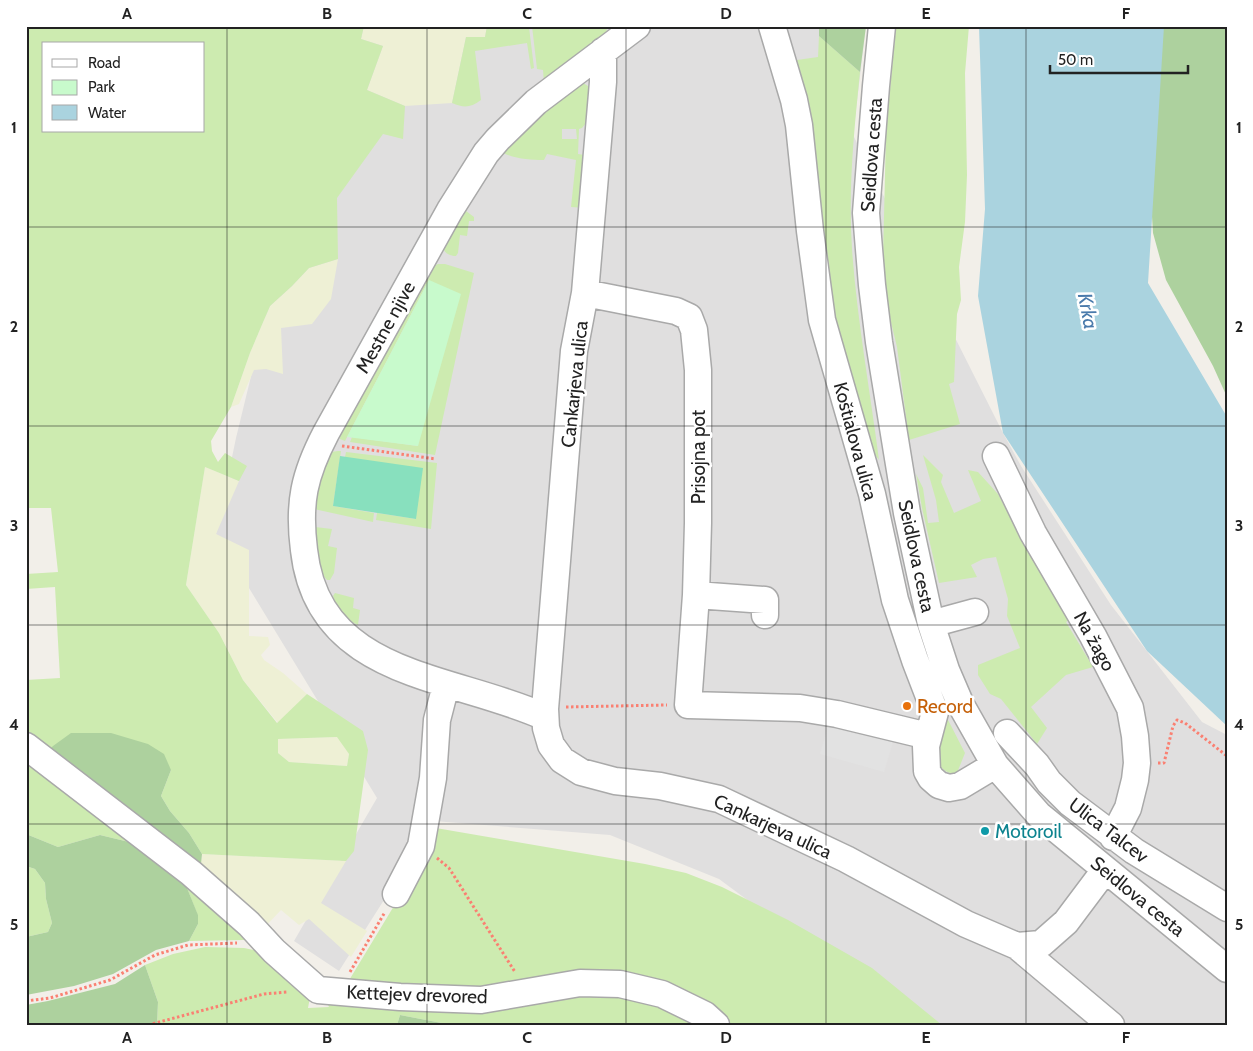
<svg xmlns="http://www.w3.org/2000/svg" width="1253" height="1051" font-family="Cabin,sans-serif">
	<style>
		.residential { fill: #e0dfdf }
		.farmland { fill: #eef0d5 }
		.grass { fill: #cdebb0; fill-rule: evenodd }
		.forest { fill: #add19e }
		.park { fill: #c8facc }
		.pitch { fill: #88e0be }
		.parking { fill: #e2e2e2 }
		.water { fill: #aad3df }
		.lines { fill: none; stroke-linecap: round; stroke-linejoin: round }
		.minor-casing { stroke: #a9a9a9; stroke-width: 29 }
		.path { stroke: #fa8072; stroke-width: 3; stroke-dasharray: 2.5 2.5; stroke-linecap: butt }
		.minor { stroke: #fff; stroke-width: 26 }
		.grid { fill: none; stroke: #222; stroke-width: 1; stroke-opacity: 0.55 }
		.food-dot { fill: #e8710a; stroke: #fff; stroke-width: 2 }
		.culture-dot { fill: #0f9aa8; stroke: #fff; stroke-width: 2 }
		.labels { text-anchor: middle; stroke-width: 5; stroke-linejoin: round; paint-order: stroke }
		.street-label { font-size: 19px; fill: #222; stroke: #fff }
		.food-label { font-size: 19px; fill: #c56008; stroke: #fff; text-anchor: start }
		.culture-label { font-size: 19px; fill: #0d838f; stroke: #fff; text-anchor: start }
		.water-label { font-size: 20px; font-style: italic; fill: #4a7aab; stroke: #fff }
		.neatline { fill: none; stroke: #222; stroke-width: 2 }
		.grid-label { font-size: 16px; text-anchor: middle; font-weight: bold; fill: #222 }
	</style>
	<rect width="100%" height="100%" fill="#f2efe9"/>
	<path class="residential" d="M326 26H866L853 135 1003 433 1021 466 1111 605 1202 722 1227 735V1025H916L719 879 610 835 434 821 339 971 294 941 377 798 216 534 236 438 280 257Z"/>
	<path class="farmland" d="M364 26H487L485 37H466L452 103 405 106 367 90 383 46 361 39Z
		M338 259 331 299 312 324 281 328 283 374 266 369 254 370 239 404 231 407 250 353 270 306 292 286 309 268Z
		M205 467 239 481 216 534 249 550V636L268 637 270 645 261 655 264 660 283 673 307 694 278 723 243 680 219 633 186 585Z
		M338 737 349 754 347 766 289 762 278 753V739Z
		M202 854 346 861 321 903 367 931 351 957 309 919 299 925 281 910 261 931 194 869 201 864Z"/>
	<path class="grass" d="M26 26H364L361 39 383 46 367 90 405 106 403 139 383 134 337 198 338 259 309 268 292 286 270 306 250 353 231 407 211 441 212 451 218 462 225 453 247 466 239 481 205 467 186 585 219 633 243 680 277 723 307 694 363 731 368 750 354 851 346 861 202 854 189 833 170 811 161 796 171 770 44 755 26 741V680L60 678 55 587 26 589V574L58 572 51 508H26ZM44 44H204V131H44ZM337 737 349 754 347 766 289 762 278 753V739Z
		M487 26 529 27 534 68 531 69 527 43 475 51 481 100C470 108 464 108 452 103L466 37H485Z
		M532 26H607L606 38 544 83 543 70 537 69Z
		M896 26H969L965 73 967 175 965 222 959 267 961 300 957 314 954 382 949 384 960 424 909 440 897 347 888 310 883 259 886 132Z
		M819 36 860 72C854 131 848 190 852 249 857 320 870 390 879 460L872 451 843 349 827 284 821 237 816 158 811 115 802 112 797 60 818 57Z
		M583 83 593 89 587 122 582 128 579 129 578 154 591 156 586 208 571 207 576 160 547 154 544 160C530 160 516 159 503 153L504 147 564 89ZM562 129H576L577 139H562Z
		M466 211 474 217V221H469L467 236 460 235 458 253 456 256C451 256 445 254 443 248Z
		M438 264H445L474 273 435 455 350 442 352 437 418 446 429 280 345 441 340 439 339 435 432 267Z
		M338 451H341L333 506 374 513 373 522 314 509 317 485 331 452Z
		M346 452 437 463 431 529 376 520 377 513 416 519 345 457Z
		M923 455 943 475 941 482 954 513 981 501 968 470 978 472 998 494 1014 525 1077 615 1066 622 1093 667 1066 675 1031 707 1047 728 1037 744 1001 699 990 694 978 675V665L1020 648 1007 616 1008 599 996 557 983 559 971 565 977 577 939 583 922 508 916 474 923 488 928 523 939 522 936 500Z
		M315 527 332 529 328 546 337 548 334 573 330 580H327C315 567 315 544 315 527Z
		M335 593 354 598 353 608 360 610 358 625C345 620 337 609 333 596Z
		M946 716 965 753 957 773C948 775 941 769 937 761L939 744Z
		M26 752 129 842 100 835 58 847 26 834Z
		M430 827 645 864 686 873 722 887 788 920 872 968 942 1025H733L732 1023 731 1025H452L400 1015 397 1025H157L158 1002 145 965 173 954 205 947 244 948 263 952 291 980 293 987 299 988 310 997 308 1008 329 1007 325 999 348 982 403 891Z
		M26 866 35 869 45 883 46 899 52 923 48 932 26 937Z
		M193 882 252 938 243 940 189 941 198 924V916L187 888Z"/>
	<path class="forest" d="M819 26H866L860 72 819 36Z
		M1158 26H1227V397L1213 366 1166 280 1153 233 1149 166Z
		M71 733H111L148 744 164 754 171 770 161 796 170 811 189 833 202 854 201 864 194 869 44 755 53 746Z
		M26 834 58 847 100 835 129 842 193 882 187 888 198 915V924L189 941 156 950 113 974 74 986 26 995V937L48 932 52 923 46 899 45 883 35 869 26 866Z
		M145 965 158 1002 157 1025H26V1005L48 1001 115 984Z
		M400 1015 452 1025H397Z"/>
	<path class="park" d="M429 280 461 294 418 446 347 437Z"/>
	<path class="pitch" d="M340 456 423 468 416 519 333 506Z"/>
	<path class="parking" d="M831 716 896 732 884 772 820 754Z"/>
	<path class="water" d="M979 26H1164L1148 283 1227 417V726L1147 651 1003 433 978 296 985 209Z"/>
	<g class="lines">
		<defs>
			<path id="minor" d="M772 26 794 100 799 125 810 231 822 320 872 494 895 600 915 660 935 712 926 746 927 771 931 778 939 785 949 788 960 786 995 765
				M882 26 876 86 866 213 872 285 879 342 907 513 931 624 946 670 961 705 995 765 1039 815 1227 969
				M603 51V82L585 293 574 351 545 709 546 728 551 745 562 760 581 772 615 781 660 786 719 799 846 859 966 924 1017 946 1041 944 1066 922 1105 870
				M585 293 676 311 689 317 694 330 698 370V523L696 595 688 705 800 708 837 714 928 736
				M996 456 1033 533 1093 636 1130 708 1135 736 1137 763 1135 780 1128 808 1113 837
				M696 595 765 600V615
				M931 624 975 612
				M545 717C453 675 318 678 304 550 298 503 304 475 326 433L450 210 486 153 498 139 536 102 637 26
				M1007 733 1037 765 1049 782 1070 803 1134 851 1227 908
				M26 746 191 873 249 924 274 951 318 990 400 997 481 1000 580 983 620 984 662 994 705 1015 716 1025
				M396 894 421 846 433 778 437 720 446 685
				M1017 946 1111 1025"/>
		</defs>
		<use href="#minor" class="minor-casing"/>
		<path class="path" d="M342 446 436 459
			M566 707 667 705
			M1158 763H1164L1173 726 1177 720 1185 723 1227 756
			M437 858 449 868 515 972
			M350 972 385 912
			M26 1001 50 998 110 980 155 955 188 945 237 943
			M148 1025 264 994 287 992"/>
		<use href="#minor" class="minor"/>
	</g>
	<path class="grid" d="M227 26V1025M427 26V1025M626 26V1025M826 26V1025M1026 26V1025M26 227H1227M26 426H1227M26 625H1227M26 824H1227"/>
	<circle class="food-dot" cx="907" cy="706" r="5"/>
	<circle class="culture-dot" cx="985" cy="831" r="5"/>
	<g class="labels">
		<g class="street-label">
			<text transform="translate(871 155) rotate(-86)" y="7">Seidlova cesta</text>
			<text transform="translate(385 327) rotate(-61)" y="7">Mestne njive</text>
			<text transform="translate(574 384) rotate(-84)" y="7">Cankarjeva ulica</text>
			<text transform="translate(856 441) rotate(75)" y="7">Koštialova ulica</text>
			<text transform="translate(698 457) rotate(-90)" y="7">Prisojna pot</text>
			<text transform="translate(917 556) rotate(78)" y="7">Seidlova cesta</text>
			<text transform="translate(1095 641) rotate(61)" y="7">Na žago</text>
			<text transform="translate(773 826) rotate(25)" y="7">Cankarjeva ulica</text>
			<text transform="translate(1109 830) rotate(37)" y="7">Ulica Talcev</text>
			<text transform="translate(1138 896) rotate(39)" y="7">Seidlova cesta</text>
			<text transform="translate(417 994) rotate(2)" y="7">Kettejev drevored</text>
		</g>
		<g class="food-label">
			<text x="917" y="713">Record</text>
		</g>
		<g class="culture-label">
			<text x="995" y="838">Motoroil</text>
		</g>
		<g class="water-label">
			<text transform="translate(1088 311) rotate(79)" y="7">Krka</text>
		</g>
	</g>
	<rect width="1253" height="1051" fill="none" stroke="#ffffff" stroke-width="55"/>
	<rect x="42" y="42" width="162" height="90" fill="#ffffff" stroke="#a7a7a7"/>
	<rect x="52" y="59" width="25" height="8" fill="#ffffff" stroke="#a7a7a7"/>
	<text x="88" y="68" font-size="15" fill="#222222">Road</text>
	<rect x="52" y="80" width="25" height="15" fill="#c8facc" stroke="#a7a7a7"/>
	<text x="88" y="92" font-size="15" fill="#222222">Park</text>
	<rect x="52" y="105" width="25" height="15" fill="#aad3df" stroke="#a7a7a7"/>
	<text x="88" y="118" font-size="15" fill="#222222">Water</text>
	<path d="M1050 65v8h138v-8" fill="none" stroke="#222222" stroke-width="2.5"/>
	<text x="1058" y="65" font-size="15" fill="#222222" stroke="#ffffff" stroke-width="4" paint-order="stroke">50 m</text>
	<rect x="28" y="28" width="1198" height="996" class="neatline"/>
	<g class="grid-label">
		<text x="127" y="19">A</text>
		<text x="327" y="19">B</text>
		<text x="527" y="19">C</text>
		<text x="726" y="19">D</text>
		<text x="926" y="19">E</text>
		<text x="1126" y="19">F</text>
		<text x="14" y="133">1</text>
		<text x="1239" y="133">1</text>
		<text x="14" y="332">2</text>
		<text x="1239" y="332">2</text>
		<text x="14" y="531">3</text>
		<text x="1239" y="531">3</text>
		<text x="14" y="730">4</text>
		<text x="1239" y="730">4</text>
		<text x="14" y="930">5</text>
		<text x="1239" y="930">5</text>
		<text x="127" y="1043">A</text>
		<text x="327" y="1043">B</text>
		<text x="527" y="1043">C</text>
		<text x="726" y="1043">D</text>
		<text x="926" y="1043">E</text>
		<text x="1126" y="1043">F</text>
	</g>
</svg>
